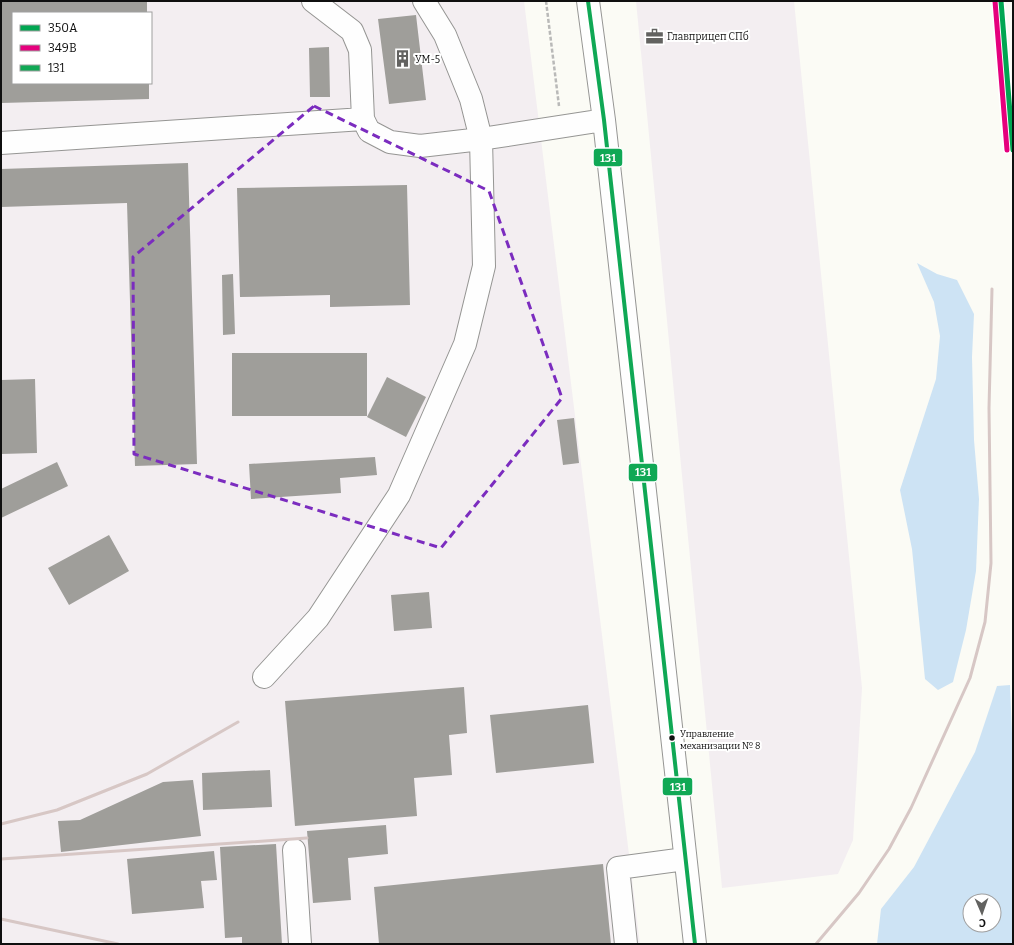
<svg xmlns="http://www.w3.org/2000/svg" width="1014" height="945" font-family="Bitter,serif">
	<style>
		.industrial { fill: #f3eef1; fill-rule: evenodd }
		.water { fill: #cde3f4; fill-rule: evenodd }
		.building { fill: #9f9e9a }
		.lines { fill: none; stroke-linecap: round; stroke-linejoin: round }
		.minor-casing { stroke: #959593; stroke-width: 24 }
		.path { stroke: #b9b9b8; stroke-width: 2.5; stroke-dasharray: 4 2; stroke-linecap: butt }
		.minor { stroke: #fefefe; stroke-width: 22 }
		.rail { stroke: #d7c7c5; stroke-width: 3 }
		.bus-1-casing { stroke: #fff; stroke-width: 7 }
		.bus-1 { stroke: #10a855; stroke-width: 4 }
		.rail-1-casing { stroke: #fff; stroke-width: 8 }
		.rail-2-casing { stroke: #fff; stroke-width: 8 }
		.rail-1 { stroke: #00a651; stroke-width: 5 }
		.rail-2 { stroke: #e5007d; stroke-width: 5 }
		.marked { fill: none; stroke: #7b2cbf; stroke-width: 3; stroke-dasharray: 8 5; stroke-linejoin: round }
		.bus-dot { fill: #0f0f0f; stroke: #fff; stroke-width: 1.5 }
		.labels { text-anchor: middle; stroke-width: 4; stroke-linejoin: round; paint-order: stroke }
		.bus-label { font-size: 9px; fill: #0f0f0f; stroke: #fff; text-anchor: start }
		.poi-label { font-size: 10px; fill: #0f0f0f; stroke: #fff; text-anchor: start }
		.line-badge { stroke: #fff; stroke-width: 1.5 }
		.badge-label { font-size: 11px; text-anchor: middle; font-weight: bold; fill: #fff }
	</style>
	<rect width="100%" height="100%" fill="#fbfbf5"/>
	<path class="industrial" d="M1 1H524L640 944H1ZM13 13H151V83H13Z
		M636 1H794L862 688 853 840 838 874 722 888Z"/>
	<path class="water" d="M917 263 937 274 957 280 974 314 972 357 974 440 979 499 976 571 966 630 953 682 938 690 925 679 912 549 900 490 936 379 940 336 934 302Z
		M1010 685 1013 758V944H877L881 909 914 867 975 752 997 686ZM970 901H994V925H970Z"/>
	<path class="building" d="M1 1H147V13H13V83H149V99L1 103Z
		M416 15 426 100 389 104 378 19Z
		M329 47 330 97H310L309 48Z
		M188 163 197 464 135 466 127 203 1 207V169Z
		M407 185 410 305 330 307V295L240 297 237 188Z
		M233 274 235 334 223 335 222 275Z
		M232 353H367V416H232Z
		M387 377 426 397 406 437 367 417Z
		M35 379 37 453 1 454V380Z
		M574 418 579 463 563 465 557 420Z
		M375 457 377 475 340 478 341 493 251 499 249 464Z
		M57 462 68 486 1 518V489Z
		M109 535 129 571 69 605 48 568Z
		M429 592 432 628 394 631 391 595Z
		M464 687 467 733 449 735 452 775 414 778 417 816 295 826 285 701Z
		M588 705 594 763 496 773 490 715Z
		M270 770 272 807 203 810 202 773Z
		M193 780 201 836 61 852 58 821 80 820 163 782Z
		M386 825 388 854 348 858 351 900 313 903 307 831Z
		M276 844 282 944H242V937L225 938 220 847Z
		M214 851 217 880 201 881 204 908 132 914 127 859Z
		M603 864 611 944H379L374 887Z"/>
	<g class="lines">
		<defs>
			<path id="minor" d="M313 1 352 31 360 50 363 119 369 131 390 142 420 146 481 139 471 99 445 35 424 1
				M588 1 604 120 695 944
				M1 143 363 119
				M264 677 318 618 399 495 465 344 484 266 481 139 604 120
				M294 850 300 944
				M626 944 618 868 685 859"/>
		</defs>
		<use href="#minor" class="minor-casing"/>
		<path class="path" d="M546 1 559 106"/>
		<use href="#minor" class="minor"/>
		<path class="rail" d="M1 824 57 810 147 774 238 722
			M1 859 307 838
			M1 919 118 944
			M816 944 859 893 889 849 911 808 970 678 985 622 991 563 989 408 992 289"/>
		<defs>
			<path id="bus-1" d="M588 1 604 120 695 944"/>
		</defs>
		<use href="#bus-1" class="bus-1-casing"/>
		<use href="#bus-1" class="bus-1"/>
		<defs>
			<path id="rail-1" d="M1001 1 1013 150"/>
			<path id="rail-2" d="M995 1 1007 150"/>
		</defs>
		<use href="#rail-1" class="rail-1-casing"/>
		<use href="#rail-2" class="rail-2-casing"/>
		<use href="#rail-1" class="rail-1"/>
		<use href="#rail-2" class="rail-2"/>
	</g>
	<path class="marked" d="M314 106 489 191 562 398 441 548 134 454 133 257Z"/>
	<defs>
		<symbol id="office-bare" viewBox="-9 -9 18 18"><path d="M-6-3h4V-5.5h4V-3h4V5H-6ZM-1-4.5V-3h2v-1.5ZM-6 0V1H6V0Z" fill="#626260" stroke="#fff" stroke-width="2.5" paint-order="stroke"/></symbol>
		<symbol id="building-bare" viewBox="-9 -9 18 18"><path d="M-4-6H4V6H1V3H-1V6H-4ZM-2.5-4.3h1.7v1.8h-1.7ZM.8-4.3h1.7v1.8H.8ZM-2.5-1h1.7V.8h-1.7ZM.8-1h1.7V.8H.8Z" fill="#626260" stroke="#fff" stroke-width="2.5" paint-order="stroke"/></symbol>
	</defs>
	<g fill-rule="evenodd">
		<use href="#office-bare" x="642" y="24" width="25" height="25"/>
		<use href="#building-bare" x="390" y="46" width="25" height="25"/>
	</g>
	<circle class="bus-dot" cx="672" cy="738" r="3.5"/>
	<g class="labels">
		<g class="bus-label">
			<text x="680" y="737">Управление<tspan x="680" dy="12">механизации № 8</tspan></text>
		</g>
		<g class="poi-label">
			<text x="667" y="40">Главприцеп СПб</text>
			<text x="415" y="63">УМ-5</text>
		</g>
	</g>
	<g class="line-badge">
		<rect x="593" y="148" width="30" height="19" rx="4" fill="#10a855"/>
		<rect x="628" y="463" width="30" height="19" rx="4" fill="#10a855"/>
		<rect x="662" y="777" width="31" height="19" rx="4" fill="#10a855"/>
	</g>
	<g class="badge-label">
		<text x="608" y="162">131</text>
		<text x="643" y="476">131</text>
		<text x="678" y="791">131</text>
	</g>
	<rect width="1014" height="945" fill="none" stroke="#0f0f0f" stroke-width="4"/>
	<rect x="12" y="12" width="140" height="72" fill="#ffffff" stroke="#9f9f9f"/>
	<rect x="20" y="25" width="20" height="6" fill="#00a651" stroke="#9f9f9f"/>
	<text x="48" y="32" font-size="12" fill="#0f0f0f">350А</text>
	<rect x="20" y="45" width="20" height="6" fill="#e5007d" stroke="#9f9f9f"/>
	<text x="48" y="52" font-size="12" fill="#0f0f0f">349В</text>
	<rect x="20" y="65" width="20" height="6" fill="#10a855" stroke="#9f9f9f"/>
	<text x="48" y="72" font-size="12" fill="#0f0f0f">131</text>
	<g transform="translate(982 913) rotate(178)"><circle r="19" fill="#ffffff" stroke="#9f9f9f"/>
	<path d="M0-3L7 15L0 10L-7 15Z" fill="#626260"/>
	<text y="-6" font-size="11" font-weight="bold" text-anchor="middle" fill="#0f0f0f">С</text>
	</g>
</svg>
